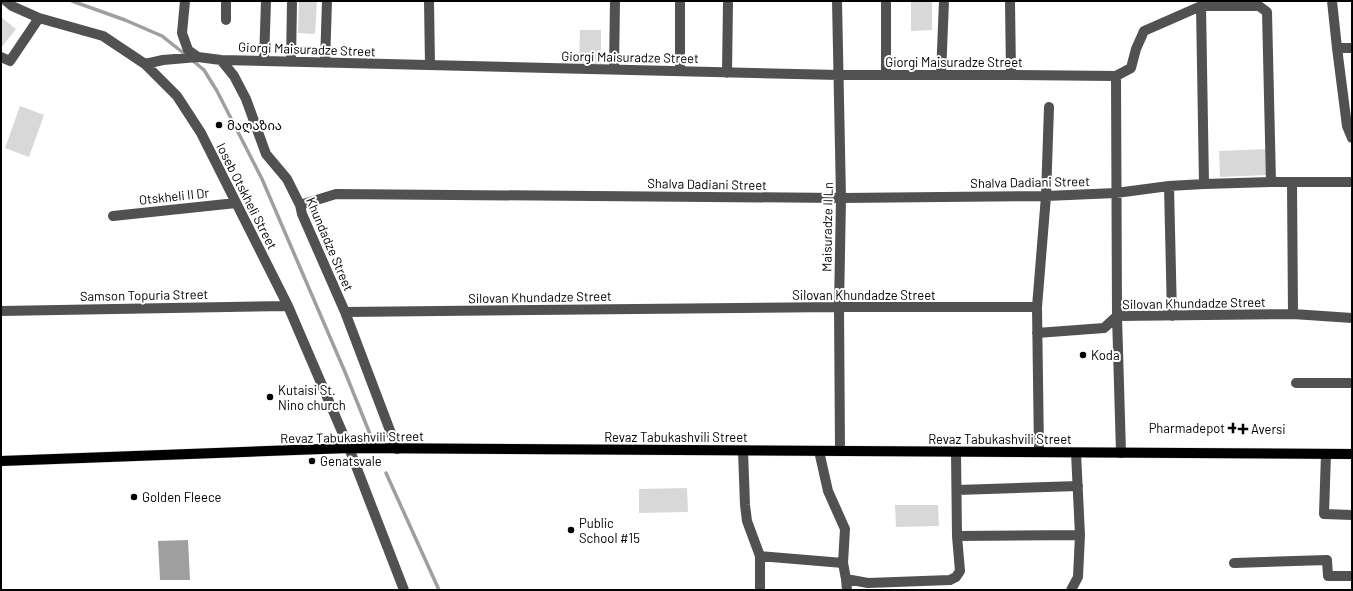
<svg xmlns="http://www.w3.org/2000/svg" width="1353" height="591" font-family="Barlow,'Noto Sans Georgian',sans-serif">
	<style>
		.green { fill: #d8d8d8 }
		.water { fill: #9f9f9f }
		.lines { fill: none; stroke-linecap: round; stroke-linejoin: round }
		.stream { stroke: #9f9f9f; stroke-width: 3.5 }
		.major-casing { stroke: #dbdbdb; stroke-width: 11 }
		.minor { stroke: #515151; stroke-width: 10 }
		.major { stroke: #000; stroke-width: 10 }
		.poi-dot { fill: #000; stroke: #fff; stroke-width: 1.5 }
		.labels { text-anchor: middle; stroke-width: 4; stroke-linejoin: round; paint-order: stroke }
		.street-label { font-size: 13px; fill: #000; stroke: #fff }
		.poi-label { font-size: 13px; fill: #000; stroke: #fff; text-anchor: start }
	</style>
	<rect width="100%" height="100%" fill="#fff"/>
	<path class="green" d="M299 1H317L315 34 298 33Z
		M911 1H932V30L911 31Z
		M1 17 16 29 1 48Z
		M580 30H601V64L579 63Z
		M20 106 44 115 29 157 5 148Z
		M1267 149 1269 175 1220 177 1219 151Z
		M687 488 688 512 639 513V489Z
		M895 505H938L939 526 896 527Z"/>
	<path class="water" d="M188 540 190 580H160L158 541Z"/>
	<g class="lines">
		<path class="stream" d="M72 1 125 20 162 36 186 55
			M192 60 204 70 217 91 262 179 345 372 372 439
			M386 473 439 590"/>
		<defs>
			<path id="major" d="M1 461 349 448 1352 454"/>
		</defs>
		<use href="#major" class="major-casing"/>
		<path class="minor" d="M6 1 12 6 39 18 103 36 145 64 177 96 201 133 288 306 349 448 404 590
			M185 1 182 33 188 50 198 57
			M429 1 430 65
			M680 1V71
			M837 1 841 198 839 307 840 451
			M886 1V75
			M1010 1 1011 75
			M1332 1 1337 48H1352
			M1201 6 1204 184
			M226 20V1
			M1337 48 1347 126 1352 138
			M1 57 10 61 39 18
			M221 60 234 76 246 99 266 154 287 179 300 205 302 214 345 312 397 449
			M264 61 266 1
			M291 62 292 1
			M325 63 327 1
			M145 64 163 60 198 57 221 60 839 75H1011L1116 76
			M614 70 615 1
			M727 73 728 1
			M941 75 944 1
			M1116 76 1117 316 1121 453
			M1116 76 1131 68 1136 49 1144 31 1201 6H1259L1267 12 1271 182
			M1292 183 1293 314
			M1169 186 1172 316
			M300 205 336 194 841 198 1046 196 1116 193 1169 186 1204 184 1271 182H1352
			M113 216 236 203
			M1 311 288 306
			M345 312 839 307H1037
			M1037 333 1104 328 1117 316 1293 314 1352 318
			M1296 383H1352
			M743 451 745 505 747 521 760 556 843 563 845 529 828 491 819 451
			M1039 452 1037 307 1046 196 1049 107
			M1326 454 1324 514 1352 515
			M957 490 1078 486
			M957 536 1080 535
			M760 556V590
			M843 563 846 579 868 583 950 580 956 577 960 571 957 536 956 452
			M1234 563 1327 560 1328 576H1352
			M846 579 847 590
			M1071 590 1078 577 1080 535 1076 453"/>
		<use href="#major" class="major"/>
	</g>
	<g class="poi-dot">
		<circle cx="219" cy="125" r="4"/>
		<circle cx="1083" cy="355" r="4"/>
		<circle cx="270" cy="397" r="4"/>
		<path d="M1231 422h4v4h4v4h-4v4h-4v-4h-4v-4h4z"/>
		<path d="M1241 423h4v4h4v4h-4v4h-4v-4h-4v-4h4z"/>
		<circle cx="312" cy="461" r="4"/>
		<circle cx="134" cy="497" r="4"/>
		<circle cx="571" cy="530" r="4"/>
	</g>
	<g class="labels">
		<g class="street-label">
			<text transform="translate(307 49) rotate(2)" y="5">Giorgi Maisuradze Street</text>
			<text transform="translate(630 57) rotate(1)" y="5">Giorgi Maisuradze Street</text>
			<text x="954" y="67">Giorgi Maisuradze Street</text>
			<text transform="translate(1030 182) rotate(-1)" y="5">Shalva Dadiani Street</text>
			<text transform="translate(707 184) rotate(1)" y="5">Shalva Dadiani Street</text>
			<text transform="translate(174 196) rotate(-6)" y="5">Otskheli II Dr</text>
			<text transform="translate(247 196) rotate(63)" y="5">Ioseb Otskheli Street</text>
			<text transform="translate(827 227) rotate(-89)" y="5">Maisuradze II Ln</text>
			<text transform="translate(330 244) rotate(67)" y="5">Khundadze Street</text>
			<text transform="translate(144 295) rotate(-1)" y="5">Samson Topuria Street</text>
			<text x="864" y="300">Silovan Khundadze Street</text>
			<text transform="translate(540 297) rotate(-1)" y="5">Silovan Khundadze Street</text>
			<text transform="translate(1194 303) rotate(-1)" y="5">Silovan Khundadze Street</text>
			<text transform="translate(352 437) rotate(-1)" y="5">Revaz Tabukashvili Street</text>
			<text x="676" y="442">Revaz Tabukashvili Street</text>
			<text x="1000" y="444">Revaz Tabukashvili Street</text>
		</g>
		<g class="poi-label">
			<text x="227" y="130">მაღაზია</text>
			<text x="1091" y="360">Koda</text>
			<text x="278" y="395">Kutaisi St.<tspan x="278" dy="15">Nino church</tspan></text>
			<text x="1225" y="433" text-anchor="end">Pharmadepot</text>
			<text x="1251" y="434">Aversi</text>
			<text x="320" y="466">Genatsvale</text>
			<text x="142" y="502">Golden Fleece</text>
			<text x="579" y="528">Public<tspan x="579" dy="15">School #15</tspan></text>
		</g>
	</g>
	<rect width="1353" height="591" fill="none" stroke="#000000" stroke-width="4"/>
</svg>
